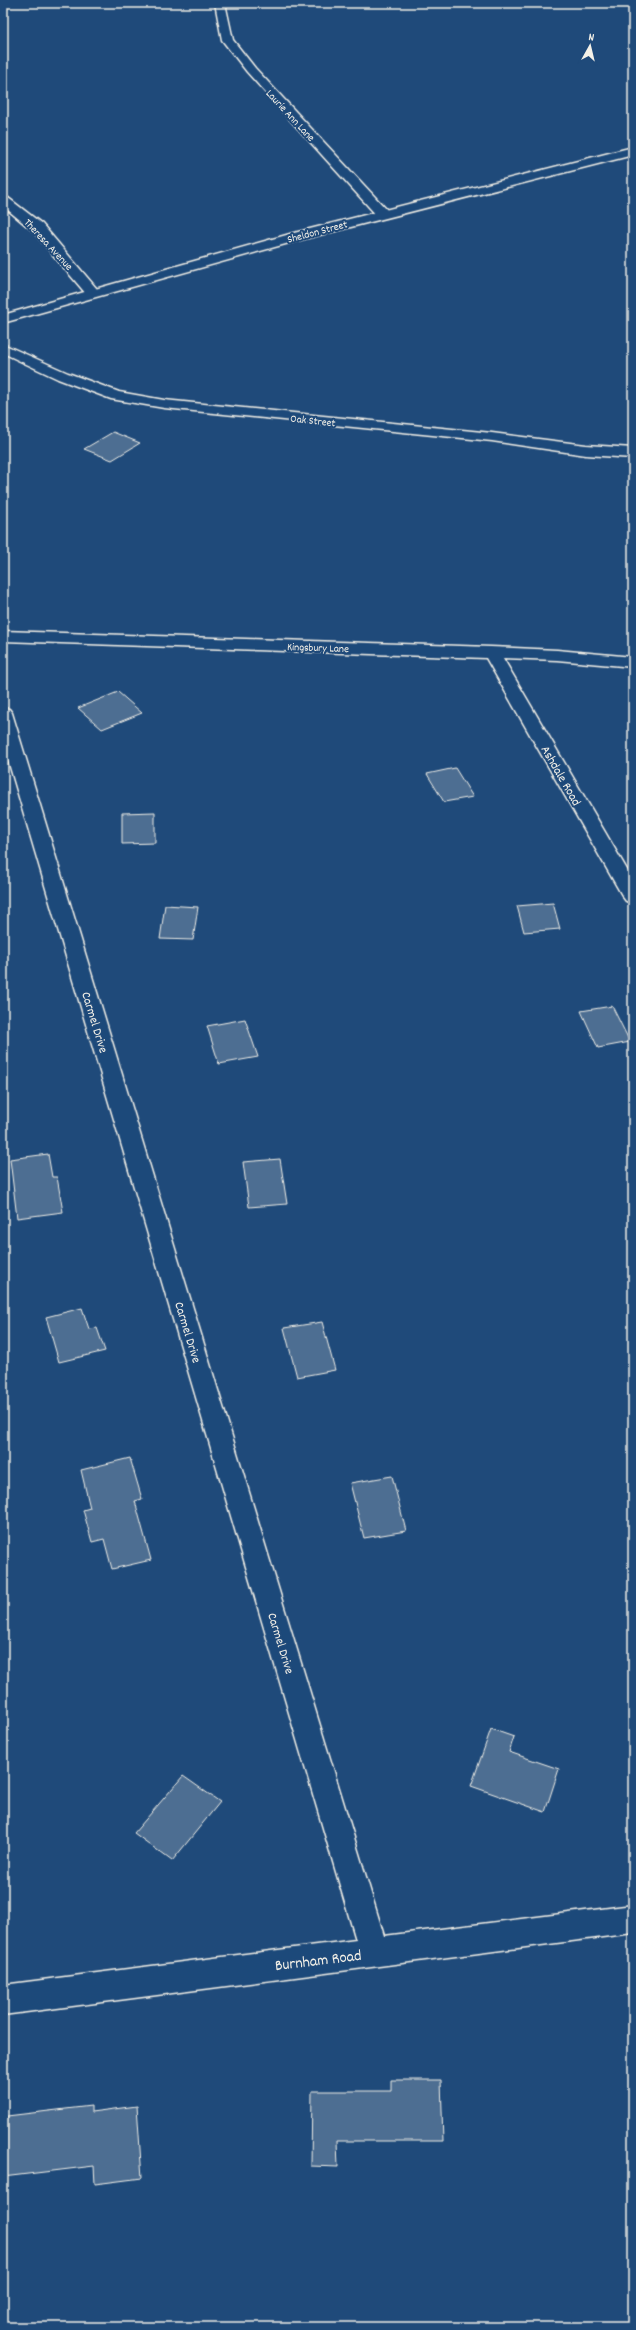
<svg xmlns="http://www.w3.org/2000/svg" width="636" height="2330" font-family="Dekko,sans-serif">
	<style>
		.building { fill: #4d6e92; stroke: #f4f1e8 }
		.lines { fill: none; stroke-linecap: round; stroke-linejoin: round }
		.minor-casing { stroke: #f4f1e8; stroke-width: 3 }
		.tertiary-casing { stroke: #f4f1e8; stroke-width: 3 }
		.minor { fill: #1f4a7a; fill-rule: evenodd }
		.tertiary { fill: #1f4a7a; fill-rule: evenodd }
		.labels { text-anchor: middle; stroke-width: 4; stroke-linejoin: round; paint-order: stroke }
		.far-street-label { font-size: 11px; fill: #f4f1e8; stroke: #1f4a7a }
		.street-label { font-size: 13px; fill: #f4f1e8; stroke: #1f4a7a }
		.near-street-label { font-size: 16px; fill: #f4f1e8; stroke: #1f4a7a }
	</style>
	<rect width="100%" height="100%" fill="#1f4a7a"/>
	<filter id="ink" filterUnits="userSpaceOnUse"><feTurbulence type="fractalNoise" baseFrequency=".025" numOctaves="2"/><feDisplacementMap in="SourceGraphic" scale="8" xChannelSelector="R" yChannelSelector="G"/><feConvolveMatrix kernelMatrix="1 2 1 2 8 2 1 2 1" color-interpolation-filters="sRGB"/></filter>
	<g filter="url(#ink)">
		<path class="building" d="M113 432 140 443 112 460 84 449Z
			M118 692 142 713 102 729 78 708Z
			M455 768 473 797 444 802 427 774Z
			M155 812V843L122 844V813Z
			M553 903 560 929 524 932 517 906Z
			M165 905 198 907 193 940 160 939Z
			M612 1006 630 1042 598 1048 581 1011Z
			M245 1019 258 1057 219 1064 207 1026Z
			M48 1154 52 1177H57L63 1212 17 1218 10 1159Z
			M280 1159 287 1204 249 1207 243 1162Z
			M82 1308 89 1329 97 1328 105 1351 59 1362 46 1317Z
			M322 1322 335 1370 297 1377 284 1328Z
			M130 1458 142 1499 135 1501 151 1560 112 1569 104 1539 92 1542 83 1510 90 1508 81 1470Z
			M392 1476 406 1531 364 1538 350 1483Z
			M491 1729 514 1737 509 1752 559 1769 545 1812 471 1786Z
			M183 1776 220 1802 172 1861 134 1833Z
			M391 2080H441L443 2141H337L338 2167 311 2166 312 2091H391Z
			M91 2106V2112L137 2106 142 2178 95 2184 94 2166 3 2177V2123L7 2122V2116Z"/>
		<g class="lines">
			<defs>
				<path id="minor" d="M215 3H225L233 40 255 68 388 211 389 214 388 217H378L247 72 222 40Z
					M3 196 7 197 42 224 97 289 99 292 97 295H87L32 230 3 206Z
					M3 631 491 647 557 650 633 657V667L557 660 503 658 633 880V903L626 901 623 897 486 658 3 641Z
					M3 708 9 709 12 713 384 1936 633 1905V1933L3 2015V1985L356 1940 3 743Z"/>
				<path id="tertiary" d="M633 147V155L300 240 3 323V315L290 234Z
					M3 344 68 373 119 392 164 400 492 433 586 445 633 448V458L586 455 492 441 164 408 111 399 58 379 3 353Z"/>
			</defs>
			<use href="#minor" class="minor-casing"/>
			<use href="#tertiary" class="tertiary-casing"/>
			<use href="#minor" class="minor"/>
			<use href="#tertiary" class="tertiary"/>
		</g>
	</g>
	<g class="labels">
		<g class="far-street-label">
			<text transform="translate(291 115) rotate(47)" y="4">Laurie Ann Lane</text>
			<text transform="translate(317 231) rotate(-15)" y="4">Sheldon Street</text>
			<text transform="translate(49 244) rotate(47)" y="4">Theresa Avenue</text>
			<text transform="translate(313 420) rotate(6)" y="4">Oak Street</text>
			<text transform="translate(318 647) rotate(2)" y="4">Kingsbury Lane</text>
		</g>
		<g class="street-label">
			<text transform="translate(562 775) rotate(60)" y="5">Ashdale Road</text>
			<text transform="translate(96 1022) rotate(73)" y="5">Carmel Drive</text>
			<text transform="translate(189 1332) rotate(73)" y="5">Carmel Drive</text>
			<text transform="translate(282 1643) rotate(73)" y="5">Carmel Drive</text>
		</g>
		<g class="near-street-label">
			<text transform="translate(318 1959) rotate(-7)" y="6">Burnham Road</text>
		</g>
	</g>
	<rect width="636" height="2330" fill="none" stroke="#1f4a7a" stroke-width="16"/>
	<rect x="8" y="8" width="620" height="2314" fill="none" stroke="#f4f1e8" stroke-width="1.5" filter="url(#ink)"/>
	<g transform="translate(590 46) rotate(8)" stroke="#1f4a7a" stroke-width="3" paint-order="stroke">
	<path d="M0-3L7 15L0 10L-7 15Z" fill="#f4f1e8"/>
	<text y="-6" font-size="11" font-weight="bold" text-anchor="middle" fill="#f4f1e8">N</text>
	</g>
</svg>
